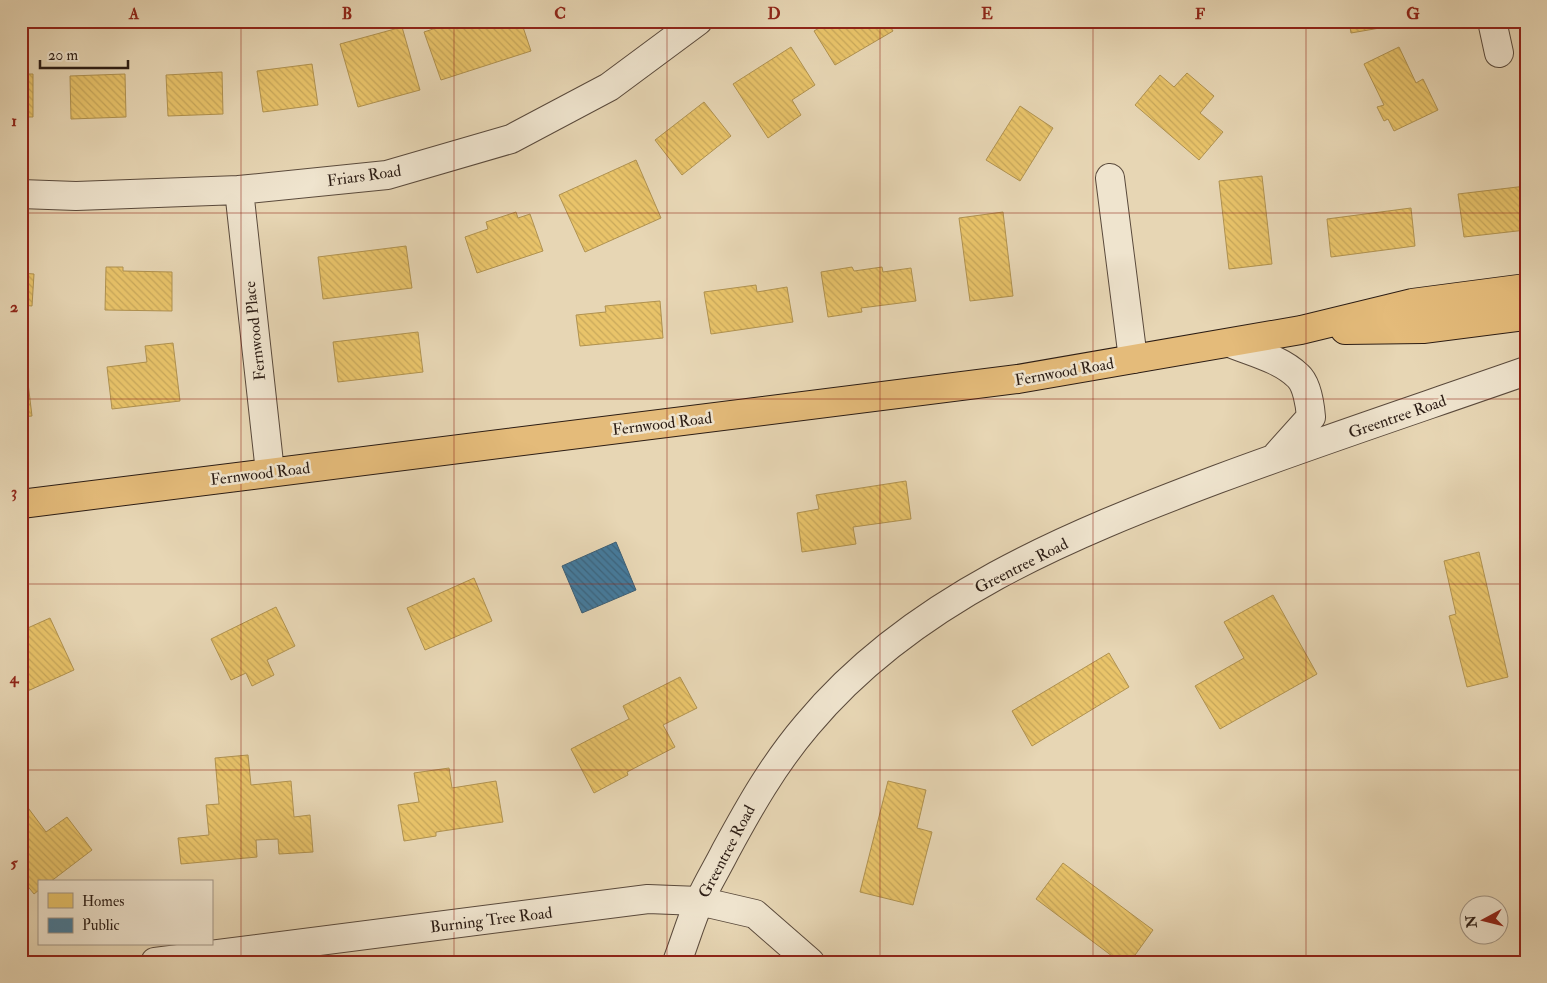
<svg xmlns="http://www.w3.org/2000/svg" width="1547" height="983" font-family="'IM FELL Double Pica',serif">
	<style>
		.homes { fill: url(#homes-back-hatch); stroke: #b09250 }
		.public { fill: url(#public-back-hatch); stroke: #3d5e74 }
		.lines { fill: none; stroke-linecap: round; stroke-linejoin: round }
		.minor-casing { stroke: #5a4a3c; stroke-width: 30 }
		.major-casing { stroke: #2b1c14; stroke-width: 30 }
		.minor { stroke: #efe4ce; stroke-width: 28 }
		.major { stroke: #e4bb7a; stroke-width: 28 }
		.grid { fill: none; stroke: #8f2418; stroke-width: 1; stroke-opacity: 0.55 }
		.labels { text-anchor: middle; stroke-width: 5; stroke-linejoin: round; paint-order: stroke }
		.street-label { font-size: 16px; fill: #2b1c14; stroke: #efe4ce }
		.neatline { fill: none; stroke: #8f2418; stroke-width: 2 }
		.grid-label { font-size: 16px; text-anchor: middle; font-weight: bold; fill: #8f2418 }
	</style>
	<defs>
		<pattern id="homes-back-hatch" width="6" height="6" patternUnits="userSpaceOnUse" patternTransform="scale(1.25)"><rect width="6" height="6" fill="#e9c46a"/><path d="M-1 5l2 2M0 0l6 6M5-1l2 2" fill="none" stroke="#c8a85b"/></pattern>
		<pattern id="public-back-hatch" width="6" height="6" patternUnits="userSpaceOnUse" patternTransform="scale(1.25)"><rect width="6" height="6" fill="#457b9d"/><path d="M-1 5l2 2M0 0l6 6M5-1l2 2" fill="none" stroke="#3a647f"/></pattern>
	</defs>
	<rect width="100%" height="100%" fill="#e7d6b4"/>
	<filter id="stains"><feTurbulence type="fractalNoise" baseFrequency=".004" numOctaves="4"/><feColorMatrix values="0 0 0 0 .2 0 0 0 0 .09 0 0 0 0 .02 0 0 0 .5 -.17"/></filter>
	<radialGradient id="worn" r=".72"><stop offset=".6" stop-color="#630" stop-opacity="0"/><stop offset="1" stop-color="#630" stop-opacity=".3"/></radialGradient>
	<path class="homes" d="M457 21H521L531 51 441 80 424 32Z
		M831 21H887L893 31 835 65 814 31Z
		M912 21H930L914 27Z
		M1349 21H1397V25L1351 33Z
		M402 27 420 90 358 107 340 44Z
		M791 47 815 85 792 100 801 115 768 138 733 84Z
		M1399 47 1416 83 1423 79 1438 110 1394 131 1388 119 1384 121 1377 107 1384 105 1364 64Z
		M312 64 318 105 263 112 257 71Z
		M222 72 223 114 168 116 166 75Z
		M1187 73 1214 96 1200 113 1223 132 1199 160 1135 105 1160 75 1174 87Z
		M21 74H33V117H21Z
		M125 74 126 117 71 119 70 76Z
		M704 102 731 136 682 175 655 140Z
		M1020 106 1053 128 1020 181 986 160Z
		M636 160 661 218 585 252 559 195Z
		M1262 176 1272 264 1229 269 1219 181Z
		M1526 186V230L1464 237 1458 194Z
		M1411 208 1415 246 1331 257 1327 219Z
		M516 212 518 218 530 214 543 251 477 273 465 237 488 229 486 222Z
		M1003 212 1013 296 970 301 959 218Z
		M406 246 412 288 323 299 318 257Z
		M106 267H123V271L172 272V311L105 310Z
		M852 267 854 271 882 267 883 272 911 268 916 301 861 308 862 312 828 317 821 272Z
		M21 273 34 274 32 306 21 305Z
		M756 285 757 292 787 287 793 322 711 334 704 292Z
		M660 301 663 338 580 346 576 315 606 312 605 306Z
		M418 332 423 372 338 382 333 342Z
		M173 343 180 401 112 409 107 367 147 362 145 346Z
		M28 383 32 416 21 417V384Z
		M906 481 911 519 853 527 856 544 802 552 797 513 819 509 816 495Z
		M1479 552 1508 677 1467 687 1449 616 1456 614 1444 561Z
		M474 578 492 621 425 650 407 608Z
		M1273 595 1317 674 1220 729 1195 686 1244 658 1224 622Z
		M276 607 295 646 267 660 274 675 252 686 246 673 231 680 211 639Z
		M50 618 74 670 21 694V631Z
		M1109 653 1129 687 1032 746 1012 711Z
		M680 677 697 708 663 725 675 747 627 772 628 775 594 793 571 749 629 719 623 706Z
		M248 755 251 785 291 781 294 817 310 815 313 852 279 854 278 839 256 840 257 857 181 864 178 838 209 835 206 805 219 804 215 758Z
		M449 768 452 788 496 781 503 822 436 832V836L404 841 398 805 419 802 414 773Z
		M888 781 926 790 917 828 932 832 913 905 860 892Z
		M26 805 46 832 67 817 92 850 50 882H39V890L34 894 21 878V808Z
		M1063 863 1153 930 1130 962H1120L1036 899Z"/>
	<path class="public" d="M616 542 636 590 582 613 562 566Z"/>
	<g class="lines">
		<defs>
			<path id="minor" d="M1492 21 1499 53
				M1110 178 1133 359
				M239 190 270 472
				M21 194 76 196 239 190 387 175 511 139 609 87 698 21
				M1230 343C1252 352 1281 359 1298 376 1307 384 1310 405 1311 417L1277 455
				M155 962 648 899 699 901 755 914 810 962
				M677 962C685 941 691 920 700 900 707 884 717 868 725 852 750 806 773 765 807 725 912 599 1069 535 1218 479 1320 441 1423 407 1526 371"/>
			<path id="major" d="M1345 330 1423 329 1526 316
				M21 504 1018 379 1301 330 1412 303 1526 288"/>
		</defs>
		<use href="#minor" class="minor-casing"/>
		<use href="#major" class="major-casing"/>
		<use href="#minor" class="minor"/>
		<use href="#major" class="major"/>
	</g>
	<path class="grid" d="M241 21V962M454 21V962M667 21V962M880 21V962M1093 21V962M1306 21V962M21 213H1526M21 399H1526M21 584H1526M21 770H1526"/>
	<g class="labels">
		<g class="street-label">
			<text transform="translate(364 175) rotate(-8)" y="6">Friars Road</text>
			<text transform="translate(254 331) rotate(-96)" y="6">Fernwood Place</text>
			<text transform="translate(1064 371) rotate(-10)" y="6">Fernwood Road</text>
			<text transform="translate(1397 416) rotate(-19)" y="6">Greentree Road</text>
			<text transform="translate(662 423) rotate(-7)" y="6">Fernwood Road</text>
			<text transform="translate(260 473) rotate(-7)" y="6">Fernwood Road</text>
			<text transform="translate(1021 565) rotate(-27)" y="6">Greentree Road</text>
			<text transform="translate(726 851) rotate(-62)" y="6">Greentree Road</text>
			<text transform="translate(491 919) rotate(-7)" y="6">Burning Tree Road</text>
		</g>
	</g>
	<rect width="1547" height="983" fill="none" stroke="#e7d6b4" stroke-width="55"/>
	<rect x="38" y="880" width="175" height="65" fill="#efe4ce" stroke="#a19484"/>
	<rect x="48" y="893" width="25" height="15" fill="#e9c46a" stroke="#a19484"/>
	<text x="82" y="906" font-size="15" fill="#2b1c14">Homes</text>
	<rect x="48" y="918" width="25" height="15" fill="#457b9d" stroke="#a19484"/>
	<text x="82" y="930" font-size="15" fill="#2b1c14">Public</text>
	<g transform="translate(1484 920) rotate(263)"><circle r="24" fill="#efe4ce" stroke="#a19484"/>
	<path d="M0-4L9 19L0 12L-9 19Z" fill="#8f2418"/>
	<text y="-8" font-size="14" font-weight="bold" text-anchor="middle" fill="#2b1c14">N</text>
	</g>
	<path d="M40 60v8h88v-8" fill="none" stroke="#2b1c14" stroke-width="2.5"/>
	<text x="48" y="60" font-size="15" fill="#2b1c14" stroke="#efe4ce" stroke-width="4" paint-order="stroke">20 m</text>
	<rect x="28" y="28" width="1492" height="928" class="neatline"/>
	<g class="grid-label">
		<text x="134" y="19">A</text>
		<text x="347" y="19">B</text>
		<text x="560" y="19">C</text>
		<text x="774" y="19">D</text>
		<text x="987" y="19">E</text>
		<text x="1200" y="19">F</text>
		<text x="1413" y="19">G</text>
		<text x="14" y="126">1</text>
		<text x="14" y="312">2</text>
		<text x="14" y="497">3</text>
		<text x="14" y="683">4</text>
		<text x="14" y="868">5</text>
	</g>
	<rect width="100%" height="100%" filter="url(#stains)"/>
	<rect width="100%" height="100%" fill="url(#worn)"/>
</svg>
